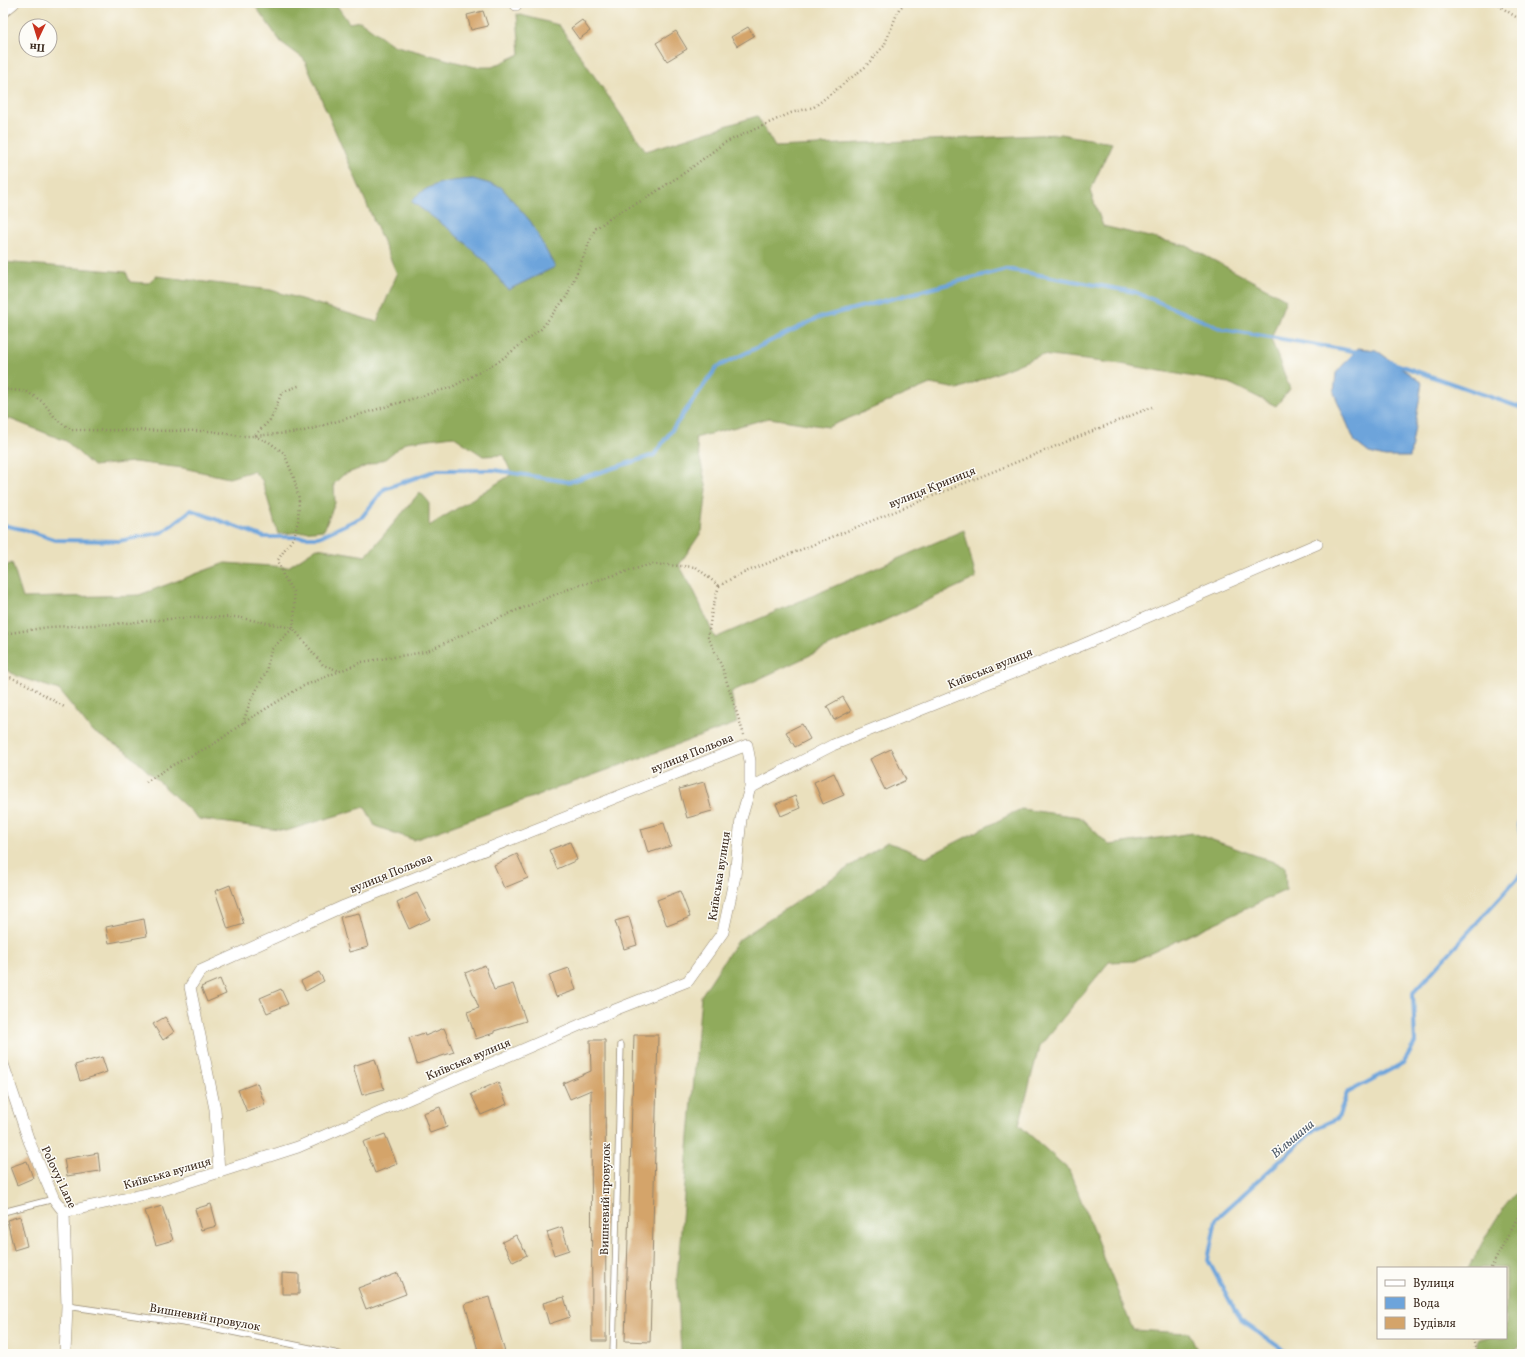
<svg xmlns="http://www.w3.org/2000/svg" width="1525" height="1357" font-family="Vollkorn,serif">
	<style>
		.forest { fill: #90ab5c; stroke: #666a3d }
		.water { fill: #6da4db; stroke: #54677c }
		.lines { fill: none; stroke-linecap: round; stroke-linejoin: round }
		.stream { stroke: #6da4db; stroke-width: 4 }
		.building { fill: #d4a46a }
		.lane-casing { stroke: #92856e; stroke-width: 7 }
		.street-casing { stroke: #92856e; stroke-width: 12 }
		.path { stroke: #92856e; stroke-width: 2.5; stroke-dasharray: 1 3; stroke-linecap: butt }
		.lane { stroke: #fff; stroke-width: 5.5 }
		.street { stroke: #fff; stroke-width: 11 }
		.labels { text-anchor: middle; stroke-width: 3; stroke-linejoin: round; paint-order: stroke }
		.street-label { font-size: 12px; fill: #3b2a1e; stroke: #fdfcf7 }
		.water-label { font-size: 13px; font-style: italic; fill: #4f5b6a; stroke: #fdfcf7 }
	</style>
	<rect width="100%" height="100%" fill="#fdfcf7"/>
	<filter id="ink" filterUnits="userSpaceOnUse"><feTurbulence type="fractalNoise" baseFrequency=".025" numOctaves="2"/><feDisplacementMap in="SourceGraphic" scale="8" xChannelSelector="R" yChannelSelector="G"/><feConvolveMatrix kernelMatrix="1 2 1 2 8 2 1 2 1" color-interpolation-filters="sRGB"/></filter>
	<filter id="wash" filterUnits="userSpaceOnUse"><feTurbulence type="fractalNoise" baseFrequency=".012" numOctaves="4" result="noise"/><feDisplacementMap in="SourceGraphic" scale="16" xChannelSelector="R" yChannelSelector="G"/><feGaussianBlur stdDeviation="0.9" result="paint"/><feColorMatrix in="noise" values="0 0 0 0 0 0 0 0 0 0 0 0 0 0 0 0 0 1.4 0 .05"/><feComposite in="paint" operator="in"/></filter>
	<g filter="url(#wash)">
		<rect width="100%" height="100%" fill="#eae0bd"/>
		<path class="forest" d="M253 3H335L349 23 360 21 393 45 475 67H492L520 54 517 14 559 25 646 151 757 116 775 147 1060 134 1112 143 1090 191 1103 226 1187 246 1286 299 1271 339 1290 389 1276 406 1229 383 1121 364 1041 355 958 389 930 384 828 427 769 418 695 438 707 489 702 531 679 565 695 593 715 638 964 530 976 578 731 692 737 723 414 840 375 826 365 807 286 831 199 819 127 752 92 731 59 690 19 677 3 668V567L12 563 23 598 139 595 225 563 288 567 317 548 366 556 420 492 429 502V526L512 474 503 455 483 456 453 436 406 442 385 459 343 475 334 484 335 503 324 530 278 534 262 480 253 471 229 478 183 468 134 462 93 466 66 441 10 419H3V262L126 272 130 282 148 283 156 276 271 290 377 322 397 274 304 59 281 42Z
			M1021 809 1080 817 1109 845 1193 833 1285 866 1286 890 1134 961 1109 962 1039 1047 1019 1125 1069 1170 1133 1330 1189 1333 1199 1354H681L677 1277 701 996 737 941 887 842 927 857Z
			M1522 1189V1345L1508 1354H1479L1476 1342 1478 1338H1506V1268H1469C1481 1245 1501 1204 1522 1189Z"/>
		<path class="water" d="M473 179 501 187 531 222 555 267 508 290 484 260 450 230 411 201C430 182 447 181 473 179Z
			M1358 348 1376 350 1422 383 1410 457H1385L1369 453 1355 442 1334 393 1336 373Z"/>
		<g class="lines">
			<path class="stream" d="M1390 362 1522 408
				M3 525 26 530 56 540 119 541 163 532 191 510 264 537H319L362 517 384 489 437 470H494L569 482 654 455 717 367 818 318 1006 269 1135 292 1222 329 1359 352
				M1522 809 1518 825 1522 838
				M1289 1354 1240 1320 1208 1260 1216 1219 1316 1128 1338 1118 1347 1093 1403 1063 1415 1043 1413 993 1522 873"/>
		</g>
		<g id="blocks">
			<path class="building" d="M483 11 488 26 471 30 467 15Z
				M582 20 590 31 579 39 571 28Z
				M748 27 754 36 737 46 731 37Z
				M676 31 687 49 667 61 656 43Z
				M843 697 851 711 834 720 827 706Z
				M802 724 810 739 795 747 786 732Z
				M891 749 906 780 885 790 870 759Z
				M834 773 844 795 823 804 814 782Z
				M704 782 712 811 687 818 679 789Z
				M795 796 800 808 781 816 776 804Z
				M664 823 671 846 648 853 641 829Z
				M570 842 577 860 557 869 549 850Z
				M517 854 528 878 504 888 494 865Z
				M230 885 244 924 228 929 215 891Z
				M680 891 690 917 667 926 657 900Z
				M417 893 430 919 409 929 397 903Z
				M359 913 368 947 349 952 340 917Z
				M629 917 637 945 624 949 615 921Z
				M144 919 147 936 109 943 106 927Z
				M485 965 494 990 513 984 526 1021 494 1031V1033L476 1039 467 1012 479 1008 465 973Z
				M569 968 576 990 556 997 549 975Z
				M319 972 324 981 306 991 301 981Z
				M220 979 226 994 207 1002 201 987Z
				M281 989 288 1004 267 1013 260 998Z
				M165 1017 174 1032 163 1040 153 1024Z
				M444 1028 454 1052 417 1064 409 1038 424 1033 425 1036Z
				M634 1035H658L650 1342 625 1341Z
				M590 1040H605L606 1341H592L591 1090 570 1099 563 1083 591 1071Z
				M102 1057 107 1072 80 1081 75 1065Z
				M375 1059 384 1089 362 1095 353 1066Z
				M498 1082 507 1104 481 1115 471 1094Z
				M257 1083 265 1105 247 1112 238 1090Z
				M440 1107 447 1127 430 1133 423 1113Z
				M385 1134 397 1164 375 1173 363 1142Z
				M98 1153 100 1171 67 1176 64 1159Z
				M27 1161 33 1178 17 1185 10 1167Z
				M211 1204 217 1226 201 1230 195 1209Z
				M162 1206 173 1240 156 1245 145 1211Z
				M20 1216 27 1246 14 1250 7 1220Z
				M562 1227 569 1250 554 1255 547 1232Z
				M516 1235 527 1255 513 1262 502 1242Z
				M282 1273 299 1274V1294H282Z
				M398 1273 406 1294 366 1309 358 1288Z
				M489 1297 505 1352 498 1354H479L465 1304Z
				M564 1297 570 1317 549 1324 543 1303Z"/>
		</g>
	</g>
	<g filter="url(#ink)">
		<use href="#blocks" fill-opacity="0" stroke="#92856e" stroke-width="1"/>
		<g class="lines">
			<defs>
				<path id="lane" d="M3 1212 54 1199
					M67 1306 198 1325 339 1354
					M613 1354 621 1045"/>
				<path id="street" d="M515 3 516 5
					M3 12 14 3
					M3 1064 29 1141 54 1199 64 1212 67 1306 65 1354
					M219 1172 215 1109 190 987 200 971 344 906 747 745 750 761V788
					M64 1212 160 1191 298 1147 612 1011 688 981 723 932 735 876 741 819 750 788 833 745 1080 646 1317 544"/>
			</defs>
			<use href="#lane" class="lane-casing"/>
			<use href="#street" class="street-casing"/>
			<path class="path" d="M1495 3 1522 21
				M3 389 27 392 43 402 57 420 72 430 211 431 240 436H254L271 419 282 392 301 385
				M719 586 736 576 1152 407
				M719 586 712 610 708 637 722 667 744 735
				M3 634 49 627 115 624 180 618 236 617 293 628 295 606 293 592 283 575 278 560 285 549 294 537 298 521 299 499 294 478 284 453 269 442 254 436 301 432 452 387 498 362 541 329 567 296 595 229 616 214 645 199 687 171 724 143 791 113 814 107 865 67 884 46 899 9 905 3
				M3 674 26 684 66 708
				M243 723 250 702 266 672 271 650 293 628 323 665 340 671
				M146 782 171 766 214 744 243 723 301 687 362 662 425 652 515 611 574 587 652 564 696 567 719 586
				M1491 1268 1522 1209
				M1473 1338 1477 1354"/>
			<use href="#lane" class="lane"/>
			<use href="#street" class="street"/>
		</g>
	</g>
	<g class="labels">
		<g class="street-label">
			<text transform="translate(932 487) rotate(-22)" y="4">вулиця Криниця</text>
			<text transform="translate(990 668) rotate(-22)" y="4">Київська вулиця</text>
			<text transform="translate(692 753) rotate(-22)" y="4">вулиця Польова</text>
			<text transform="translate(391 873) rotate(-22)" y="4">вулиця Польова</text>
			<text transform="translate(719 876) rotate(-81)" y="4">Київська вулиця</text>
			<text transform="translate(468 1059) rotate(-23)" y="4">Київська вулиця</text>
			<text transform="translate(167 1173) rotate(-16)" y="4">Київська вулиця</text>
			<text transform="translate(59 1177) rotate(65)" y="4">Polovyi Lane</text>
			<text transform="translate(605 1199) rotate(-89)" y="4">Вишневий провулок</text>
			<text transform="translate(205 1317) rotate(10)" y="4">Вишневий провулок</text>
		</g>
		<g class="water-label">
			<text transform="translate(1292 1138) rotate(-40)" y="5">Вільшана</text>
		</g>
	</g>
	<rect width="1525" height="1357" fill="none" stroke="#fdfcf7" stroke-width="16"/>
	<rect x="1377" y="1267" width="130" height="72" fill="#fdfcf7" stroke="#afa8a0"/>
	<rect x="1385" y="1280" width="20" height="6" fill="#ffffff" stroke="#afa8a0"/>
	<text x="1413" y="1287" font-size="12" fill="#3b2a1e">Вулиця</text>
	<rect x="1385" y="1297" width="20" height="12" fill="#6da4db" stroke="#afa8a0"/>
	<text x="1413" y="1307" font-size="12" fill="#3b2a1e">Вода</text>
	<rect x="1385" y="1317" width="20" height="12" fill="#d4a46a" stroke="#afa8a0"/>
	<text x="1413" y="1327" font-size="12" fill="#3b2a1e">Будівля</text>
	<g transform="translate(38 38) rotate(184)"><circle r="19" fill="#fdfcf7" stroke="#afa8a0"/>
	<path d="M0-3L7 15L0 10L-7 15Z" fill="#c8321e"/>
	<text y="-6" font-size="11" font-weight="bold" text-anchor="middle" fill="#3b2a1e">Пн</text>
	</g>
</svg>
